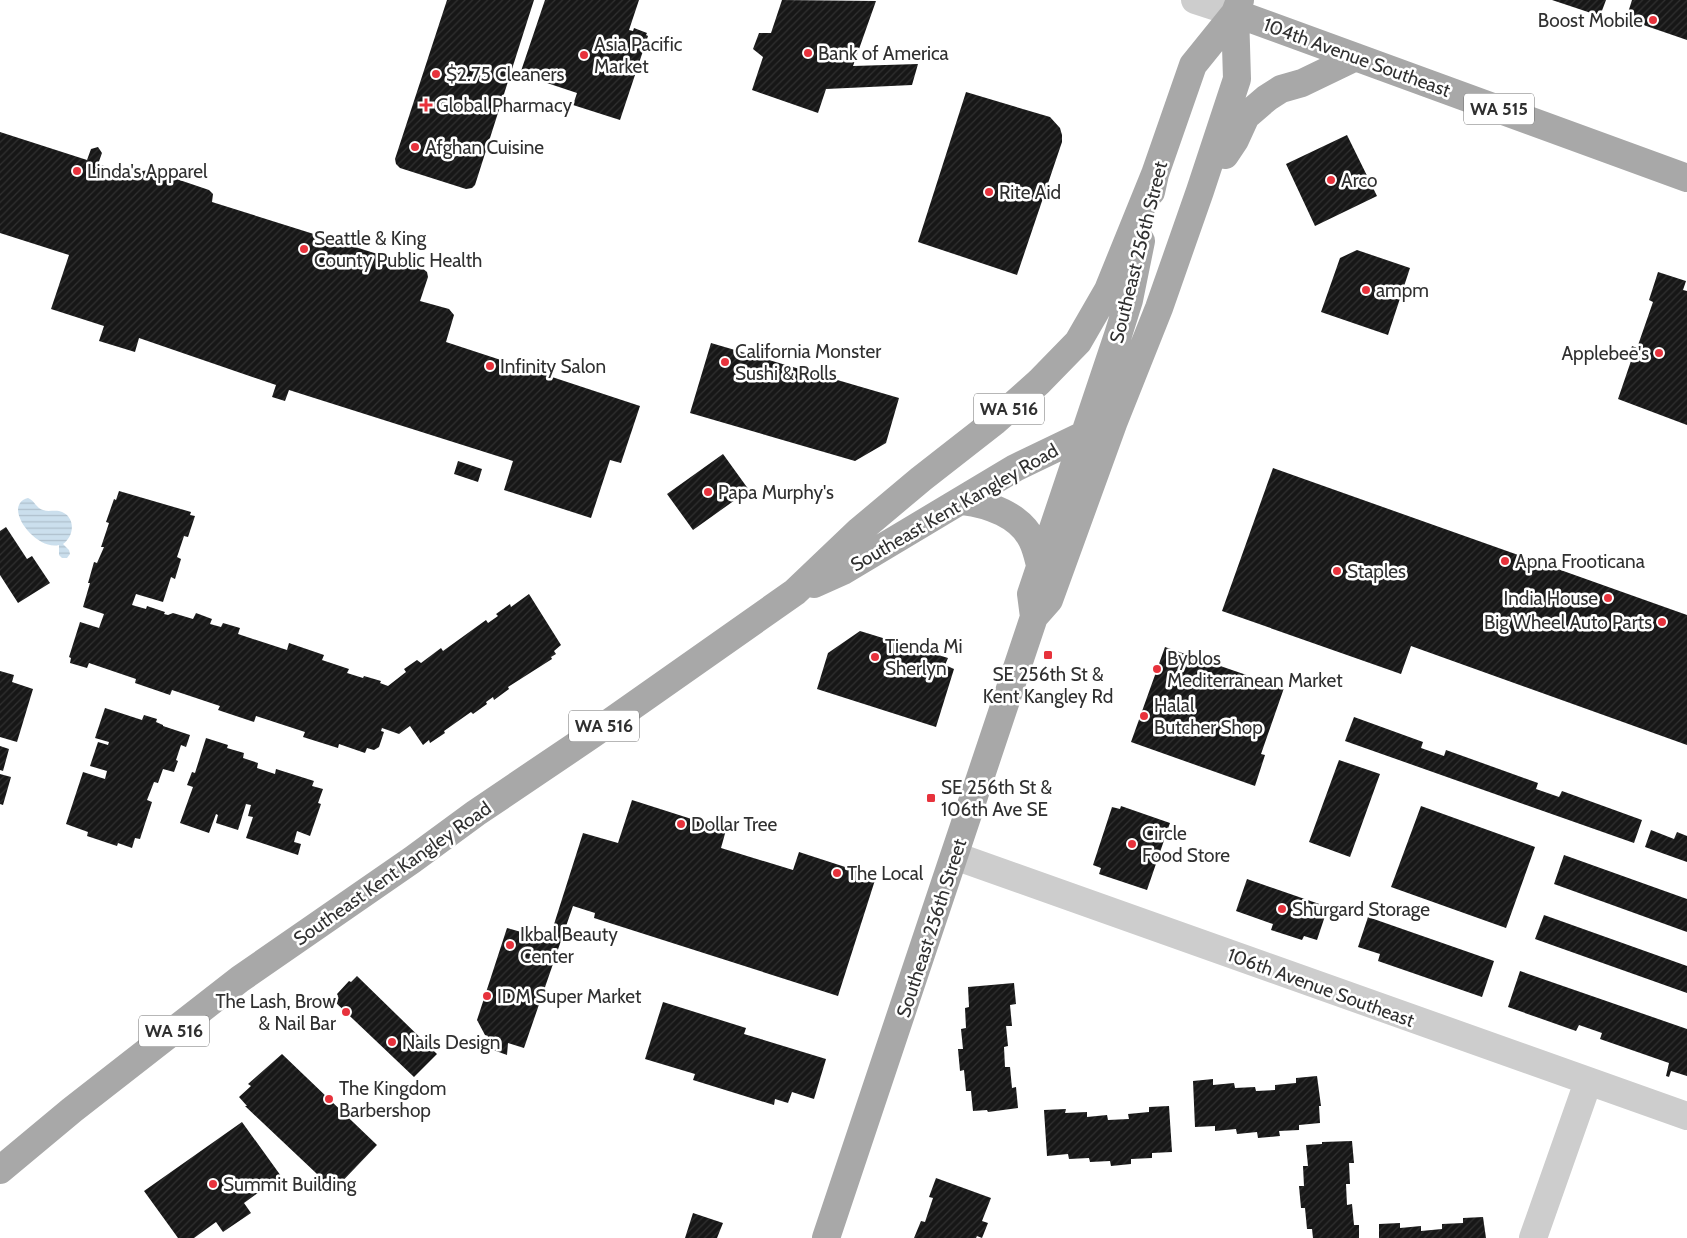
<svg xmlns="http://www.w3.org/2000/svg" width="1687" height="1238" font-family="Cabin,sans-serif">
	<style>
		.water { fill: url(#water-rules) }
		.building { fill: url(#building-hatch) }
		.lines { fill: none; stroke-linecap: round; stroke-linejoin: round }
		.minor { stroke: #cdcdcd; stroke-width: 28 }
		.major { stroke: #a8a8a8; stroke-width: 28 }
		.poi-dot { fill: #e7323c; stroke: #fff; stroke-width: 2 }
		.labels { text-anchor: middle; stroke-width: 5; stroke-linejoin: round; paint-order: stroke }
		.shield { fill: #fff; stroke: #6e6e6e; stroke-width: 1 }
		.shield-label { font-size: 18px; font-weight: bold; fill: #303030 }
		.poi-label { font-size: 19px; fill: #303030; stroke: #fff; text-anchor: start }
		.street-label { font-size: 19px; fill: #303030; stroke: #fff }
	</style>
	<defs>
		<pattern id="water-rules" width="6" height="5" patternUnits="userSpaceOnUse" patternTransform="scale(1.25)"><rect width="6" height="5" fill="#cbdfed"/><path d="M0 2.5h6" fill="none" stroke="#afc0cc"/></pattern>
		<pattern id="building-hatch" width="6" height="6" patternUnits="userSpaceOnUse" patternTransform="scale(1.25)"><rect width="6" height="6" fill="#171717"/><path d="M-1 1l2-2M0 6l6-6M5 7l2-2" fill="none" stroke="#303030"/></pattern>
	</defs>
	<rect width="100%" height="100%" fill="#fff"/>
	<path class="water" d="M28 498C35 501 36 508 43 510 48 512 53 510 59 511 76 515 75 536 63 544L69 550 70 554 67 558H62L59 555V545C35 551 1 505 28 498Z"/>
	<path class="building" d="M447 0H534L475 185 472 188 466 189 400 168 396 164 395 159Z
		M545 0H639L629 30 633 31 634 28 647 33 646 35 648 36 620 120 573 105 577 93 520 74Z
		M782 0 876 1 853 66 918 64 912 85 826 89 818 113 752 90 763 57 753 49 759 33H771Z
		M1552 0H1606L1600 16Z
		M1632 0H1687V40L1626 19Z
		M966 92 1050 117 1060 128 1062 135V142L1017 275 918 242Z
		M0 132 87 160 91 149 98 147 102 153 98 164 137 177 142 171 150 170 209 190 213 194 212 202 422 268 427 272 428 277 420 301 449 309 454 315 446 342 640 406 621 463 610 460 591 518 504 490 513 461 289 390 285 401 272 397 276 385 139 338 135 352 99 341 104 326 51 309 69 255 0 233Z
		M1347 135 1377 196 1315 226 1286 164Z
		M1357 250 1410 268 1388 335 1321 312 1340 258Z
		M1658 272 1686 281 1683 290 1687 291V425L1618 399 1632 358 1629 357 1632 346 1637 348 1653 302 1649 300Z
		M711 343 899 398 886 443 855 461 690 413Z
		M723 454 749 490 693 530 667 494Z
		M458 461 482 469 478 482 454 474Z
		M1273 468 1687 615V745L1411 646 1401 674 1222 611Z
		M119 491 191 512 190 515 195 516 188 537 184 536 177 557 181 559 175 579 171 577 163 602 136 594 132 605 146 609 147 606 165 612 164 614 168 615 173 613 193 619 196 613 212 619 210 624 221 627 223 623 240 628 238 634 287 650 289 643 324 655 322 660 349 669 347 673 363 678 364 676 381 681 380 683 388 686 406 672 404 669 417 660 421 663 441 648 443 651 486 620 488 623 498 616 496 614 510 604 511 607 529 594 561 645 554 651 556 654 551 657 552 659 508 687 509 689 494 700 493 697 486 702 487 704 473 714 471 712 444 731 445 733 430 743 429 740 423 745 410 726 399 734 382 728 381 731 384 732 379 747 374 750 367 748 365 753 339 744 338 748 303 737 305 732 256 716 254 722 218 710 220 706 172 690 170 695 135 683 136 679 89 663 87 668 70 663 71 658 69 657 80 622 99 628 104 614 83 607 90 583H88L94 562 97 563 104 547H101L109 523 106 522 114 499 116 500Z
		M6 527 27 559 32 556 50 583 18 603 0 575V531Z
		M860 631 948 658 945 665 954 669 936 727 817 689 828 653Z
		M1165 647 1284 688 1261 754 1265 755 1255 786 1131 742Z
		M0 671 14 675 12 682 33 689 17 742 0 737Z
		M105 708 142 720 144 715 157 719 156 722 163 725V726L190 735 186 747 181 745 176 760 178 761 174 772 163 769 158 783 154 782 147 800 152 802 140 839 135 838 132 848 118 843 117 846 87 836 88 832 66 824 83 772 105 779 107 771 90 766 98 742 108 745 109 742 95 738Z
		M1354 717 1423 742 1421 748 1444 756 1446 750 1538 783 1536 789 1559 797 1562 791 1642 820 1634 843 1345 741Z
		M206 738 228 745 227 748 244 753 243 758 258 763 257 768 275 774 276 769 314 781 312 786 323 789 318 803 321 804 310 836 297 831 294 842 301 844 298 855 246 838 253 817 248 816 251 805 246 804 238 830 216 823 218 815 216 814 209 833 180 823 193 787 187 785 192 772 195 773Z
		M0 746 9 749 3 771 0 770Z
		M1339 760 1380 774 1350 857 1309 842Z
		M0 774 11 777 3 805 0 804Z
		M632 800 726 830 721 848 793 870 799 852 876 877 838 996 594 918 595 913 573 906 524 1048 508 1043 507 1055 485 1047 488 1036 485 1035 477 1020 507 928 549 940 583 833 618 843Z
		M1121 806 1170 823 1147 890 1099 874 1101 868 1093 865 1112 807 1120 809Z
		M1421 806 1535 847 1506 928 1391 887Z
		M1651 830 1674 839 1677 832 1687 836V862L1645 847Z
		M1564 855 1687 899V932L1554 884Z
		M1247 879 1328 907 1317 940 1304 936 1302 940 1271 930 1273 924 1236 911Z
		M1544 915 1687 966V993L1535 939Z
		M1368 917 1494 961 1482 997 1378 961 1380 954 1358 947Z
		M1520 971 1687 1029V1076L1671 1071 1669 1077 1666 1076 1669 1063 1600 1039 1602 1033 1579 1025 1576 1031 1508 1007Z
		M357 976 437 1054 414 1077 334 1001 338 996 337 994 349 981 351 982Z
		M1014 983 1016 1004 1010 1005 1012 1026H1006L1008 1046 1004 1047 1005 1067H1010L1012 1088 1016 1087 1018 1108 988 1112 987 1110 973 1111 971 1091H966L964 1070 960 1071 958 1049H963L961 1029 966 1028 965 1008 969 1007 968 987Z
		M663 1002 746 1028 744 1034 826 1059 814 1099 792 1092 788 1103 775 1099 774 1105 693 1080 695 1074 645 1059Z
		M282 1054 377 1145 334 1190 245 1106H247L239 1097 251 1086 248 1084Z
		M1317 1076 1321 1106H1319L1320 1123 1299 1125V1130L1279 1131 1280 1136 1258 1138 1257 1132 1237 1134 1236 1129 1215 1131V1126L1195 1127 1193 1081 1213 1079V1085L1234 1083 1235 1088 1255 1087 1256 1091 1275 1090V1085L1296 1083V1078Z
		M1169 1106 1172 1152 1152 1153V1158L1131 1159V1164L1111 1166 1110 1161 1090 1162 1089 1158 1069 1159 1068 1154 1047 1156 1044 1110 1066 1109 1065 1113 1087 1112V1117L1107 1115 1108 1120 1129 1119 1128 1114 1149 1112V1107Z
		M242 1122 281 1176 244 1203 251 1213 223 1232 216 1222 194 1238H178L144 1191Z
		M1352 1141 1354 1163H1349L1350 1184H1346L1347 1205 1352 1204 1354 1225H1359V1238H1313L1312 1229H1307L1305 1208H1301L1299 1186H1304L1303 1166H1308L1306 1145 1322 1144V1142Z
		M936 1178 991 1198 982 1221 988 1223 982 1238 977 1236 976 1238H914L921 1221 925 1222 933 1198 929 1197Z
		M693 1213 723 1223 717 1238H685Z
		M1483 1217 1486 1238H1379V1224L1400 1223V1228L1421 1226V1231L1442 1229V1224L1463 1223V1218Z"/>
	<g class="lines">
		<path class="minor" d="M1195 0 1235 13
			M955 856 1687 1116
			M1533 1238 1588 1082"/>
		<path class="major" d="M1235 13 1687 178
			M1225 155 1235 140 1246 116 1267 98 1281 89 1302 83 1356 57
			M1151 192 1155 174 1193 65 1235 13
			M963 501C988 504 1020 515 1032 540 1036 548 1038 557 1040 565
			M814 584 843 571 1015 468 1096 429
			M1034 617 1031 594 1118 335 1129 300 1141 241
			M0 1170 72 1110 240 979 412 860 476 813 593 734 795 592 859 531 921 479 994 422 1039 382 1078 342 1108 290 1155 174
			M826 1238 1034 617 1049 600 1114 421 1159 308 1200 191 1237 79 1235 13 1240 0"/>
	</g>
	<g class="poi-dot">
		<circle cx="1653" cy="20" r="5"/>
		<circle cx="808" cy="53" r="5"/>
		<circle cx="584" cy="55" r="5"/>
		<circle cx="436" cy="74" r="5"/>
		<path d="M423.5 97.5h5v5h5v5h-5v5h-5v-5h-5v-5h5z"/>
		<circle cx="415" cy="147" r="5"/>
		<circle cx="77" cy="171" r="5"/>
		<circle cx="1331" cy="180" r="5"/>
		<circle cx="989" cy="192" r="5"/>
		<circle cx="304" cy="249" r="5"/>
		<circle cx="1366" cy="290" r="5"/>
		<circle cx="1659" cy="353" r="5"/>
		<circle cx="725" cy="362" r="5"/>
		<circle cx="490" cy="366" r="5"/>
		<circle cx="708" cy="492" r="5"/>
		<circle cx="1505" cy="561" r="5"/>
		<circle cx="1337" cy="571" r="5"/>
		<circle cx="1608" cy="598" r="5"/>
		<circle cx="1662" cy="622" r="5"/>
		<rect x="1043" y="650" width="10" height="10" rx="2.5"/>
		<circle cx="875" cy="657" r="5"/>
		<circle cx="1157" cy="669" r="5"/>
		<circle cx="1144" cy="716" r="5"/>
		<rect x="926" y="793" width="10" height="10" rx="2.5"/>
		<circle cx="681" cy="824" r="5"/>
		<circle cx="1132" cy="844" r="5"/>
		<circle cx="837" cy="873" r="5"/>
		<circle cx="1282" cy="909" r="5"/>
		<circle cx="510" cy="945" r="5"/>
		<circle cx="487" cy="996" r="5"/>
		<circle cx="346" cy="1012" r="5"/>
		<circle cx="392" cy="1042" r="5"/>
		<circle cx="329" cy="1099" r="5"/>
		<circle cx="213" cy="1184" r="5"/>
	</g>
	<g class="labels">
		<g class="shield">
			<rect x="1464" y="93.5" width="70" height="31" rx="4"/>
			<rect x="974" y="393.5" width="70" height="31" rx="4"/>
			<rect x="569" y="710.5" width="70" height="31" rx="4"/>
			<rect x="139" y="1015.5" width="70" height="31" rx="4"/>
		</g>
		<g class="shield-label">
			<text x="1499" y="115">WA 515</text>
			<text x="1009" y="415">WA 516</text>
			<text x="604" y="732">WA 516</text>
			<text x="174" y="1037">WA 516</text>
		</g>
		<g class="poi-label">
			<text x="1643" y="27" text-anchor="end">Boost Mobile</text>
			<text x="594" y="51">Asia Pacific<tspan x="594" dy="22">Market</tspan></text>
			<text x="818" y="60">Bank of America</text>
			<text x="446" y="81">$2.75 Cleaners</text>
			<text x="436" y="112">Global Pharmacy</text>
			<text x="425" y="154">Afghan Cuisine</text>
			<text x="87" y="178">Linda's Apparel</text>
			<text x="1341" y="187">Arco</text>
			<text x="999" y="199">Rite Aid</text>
			<text x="314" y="245">Seattle &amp; King<tspan x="314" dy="22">County Public Health</tspan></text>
			<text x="1376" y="297">ampm</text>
			<text x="735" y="358">California Monster<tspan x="735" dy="22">Sushi &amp; Rolls</tspan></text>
			<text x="1649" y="360" text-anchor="end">Applebee's</text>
			<text x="500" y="373">Infinity Salon</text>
			<text x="718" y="499">Papa Murphy's</text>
			<text x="1515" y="568">Apna Frooticana</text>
			<text x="1347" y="578">Staples</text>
			<text x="1598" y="605" text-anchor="end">India House</text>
			<text x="1652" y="629" text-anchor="end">Big Wheel Auto Parts</text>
			<text x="885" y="653">Tienda Mi<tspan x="885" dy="22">Sherlyn</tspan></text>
			<text x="1167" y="665">Byblos<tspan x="1167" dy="22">Mediterranean Market</tspan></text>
			<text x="1048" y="681" text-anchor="middle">SE 256th St &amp;<tspan x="1048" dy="22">Kent Kangley Rd</tspan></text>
			<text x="1154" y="712">Halal<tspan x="1154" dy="22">Butcher Shop</tspan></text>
			<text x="941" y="794">SE 256th St &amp;<tspan x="941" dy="22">106th Ave SE</tspan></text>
			<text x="691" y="831">Dollar Tree</text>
			<text x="1142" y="840">Circle<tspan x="1142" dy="22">Food Store</tspan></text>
			<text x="847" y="880">The Local</text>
			<text x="1292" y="916">Shurgard Storage</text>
			<text x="520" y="941">Ikbal Beauty<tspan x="520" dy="22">Center</tspan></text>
			<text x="497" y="1003">IDM Super Market</text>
			<text x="336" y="1008" text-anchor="end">The Lash, Brow<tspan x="336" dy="22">&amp; Nail Bar</tspan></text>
			<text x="402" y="1049">Nails Design</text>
			<text x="339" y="1095">The Kingdom<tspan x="339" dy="22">Barbershop</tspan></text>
			<text x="223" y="1191">Summit Building</text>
		</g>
		<g class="street-label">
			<text transform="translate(1357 57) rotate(20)" y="7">104th Avenue Southeast</text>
			<text transform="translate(1138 252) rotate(-76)" y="7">Southeast 256th Street</text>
			<text transform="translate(954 507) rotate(-30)" y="7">Southeast Kent Kangley Road</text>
			<text transform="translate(392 873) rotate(-35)" y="7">Southeast Kent Kangley Road</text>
			<text transform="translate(931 928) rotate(-72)" y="7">Southeast 256th Street</text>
			<text transform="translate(1321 987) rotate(20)" y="7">106th Avenue Southeast</text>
		</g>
	</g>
</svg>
